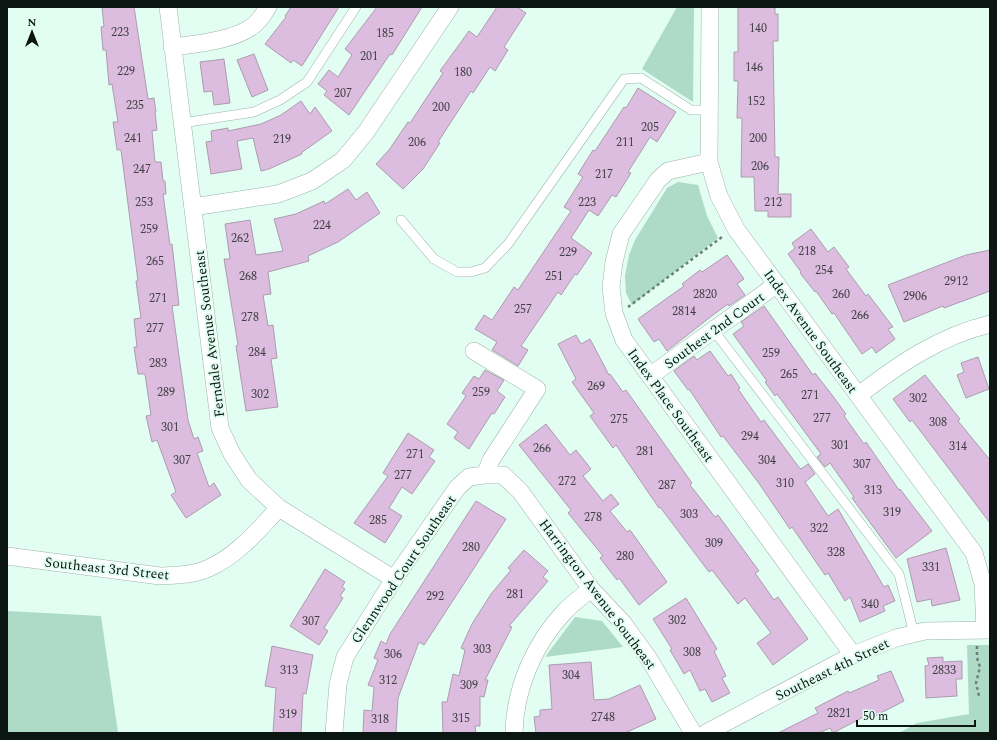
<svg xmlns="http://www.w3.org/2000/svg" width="997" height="740" font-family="Spectral,serif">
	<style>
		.green { fill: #addbc8 }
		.building { fill: #ddbddf; stroke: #ac9cad }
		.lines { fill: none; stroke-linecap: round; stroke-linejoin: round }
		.lane-casing { stroke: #9bb4aa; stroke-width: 10 }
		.street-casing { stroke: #9bb4aa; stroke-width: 18 }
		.path { stroke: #6d7f78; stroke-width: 2.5; stroke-dasharray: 3 3; stroke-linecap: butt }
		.lane { stroke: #fff; stroke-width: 9 }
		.street { stroke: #fff; stroke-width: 17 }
		.labels { text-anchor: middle; stroke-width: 4; stroke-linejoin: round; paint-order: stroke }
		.number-label { font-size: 12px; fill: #403f44 }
		.street-label { font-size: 14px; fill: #0b1511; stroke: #e2fdf2 }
	</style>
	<rect width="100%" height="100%" fill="#e2fdf2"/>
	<path class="green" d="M677 7H694L693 102 642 69Z
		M678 182 698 185 707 216 718 238 632 305 626 293 625 276 629 255 635 240 667 188Z
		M7 611 101 616 118 733H7Z
		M575 617 602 621 623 647 545 657Z
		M967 645H990V733H899L917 723 969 714Z"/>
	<path class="building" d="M102 7H134L148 99 154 98 156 112H155L157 130 152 131 155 162H161L163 181H165L166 194H163L170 245 172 244 179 305 172 306 188 420 194 439 198 437 203 451 197 453 209 487 214 483 221 495 186 518 171 495 176 492 157 440 152 442 146 416 151 415 145 374H138L134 347H137L134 319 141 318 136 281H138L121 150H117L113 122H118L112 84 109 85 106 50H103L101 27 104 26Z
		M291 7H339L302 66 293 60 291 63 265 44 286 17 285 16Z
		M377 7H422L392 55 390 54 349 115 324 95 327 91 318 84 329 70 338 77 352 55 345 49Z
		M497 7H517L526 13 504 47 508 50 495 71 490 67 473 93 471 91 438 142 440 143 423 169 403 189 376 164 389 150 408 122 410 123 443 73 440 71 469 31 477 37Z
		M738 7H775V14H778V41H773L775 157H779L778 194H791V217H768V211H755L754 177H741L742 118H737L738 81H734V52H738Z
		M254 54 268 90 252 97 237 60Z
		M224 59 230 103 214 105 212 91 204 92 200 62Z
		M638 88 676 112 657 142 650 137 628 172 631 173 616 197 612 195 598 216 589 210 571 238 592 253 577 275 575 274 561 295 558 292 521 346 528 350 518 366 492 350 497 342 475 329 484 315 492 320 514 287 518 290 571 211 564 207 583 177 578 174 593 150 595 151 624 107 626 108Z
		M301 101 310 114 315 107 332 131 301 153 302 154 269 169 261 171 253 138 237 141 242 169 211 174 206 142 212 141 211 131 228 128V131L261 124 281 115Z
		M348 189 356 200 367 192 380 213 338 242 308 256 309 261 268 272 271 294 263 295 268 326 273 325 277 358 271 359 278 407 246 411 236 346 238 345 224 259H230L225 224 250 220 256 255 283 251 274 219 296 214 324 201 325 204Z
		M811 229 828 252 834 247 849 267 846 269 866 296 868 294 893 327 888 329 895 339 876 353 872 347 862 354 834 313 832 314 816 291 815 292 800 273 801 272 788 254 795 248 792 243Z
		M990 250V291L944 308 943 306 904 322 888 285 966 255Z
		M727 255 744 279 737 284 745 295 729 306 728 304 713 315 667 351 659 339 654 342 638 319 684 286 682 284 700 270 702 272Z
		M764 306 813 375 815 373 832 395 846 414 844 416 864 444 866 442 899 490 900 489 932 531 896 558 852 498 854 497 830 463 825 467 817 457 821 454 777 394 775 396 765 382 767 381 733 334 744 326 741 322Z
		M576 335 581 344 590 339 609 375 610 374 623 392 626 390 692 483 690 485 715 517 718 515 759 571 755 573 774 600 778 597 808 639 773 665 757 643 771 633 745 598 738 604 712 570 709 572 660 507 659 508 616 445 613 448 590 416 594 413 572 382 576 379 558 344Z
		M710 351 728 376 731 374 740 388 738 389 761 422 764 420 798 466 801 469 808 464 815 474 805 482 828 516 838 509 884 587 888 585 895 601 883 606 885 611 860 622 850 597 845 601 828 573 825 575 792 527 790 529 758 482 723 436 721 437 689 389 688 390 674 371 694 356 697 360Z
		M978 357 989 389 966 398 957 375 964 372 961 363Z
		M485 370 504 380 497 391 505 397 494 414 492 413 469 449 454 438 458 432 447 424 466 396 462 393 474 376 479 379Z
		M925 375 960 419 958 421 990 460V523L912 420 910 422 893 399Z
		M546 424 570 455 576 450 591 469 583 476 603 501 611 494 619 504 610 511 627 532 630 530 667 582 639 605 619 578 617 580 600 558 603 556 568 513 571 510 519 445Z
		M408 433 434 450 429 457 435 461 412 494 402 487 389 508 402 516 385 543 354 523 388 476 383 473Z
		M476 501 506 519 424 645 419 642 398 698 396 733H363L364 710 372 711 374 687 368 685 378 660 374 658 381 641 386 644 390 634Z
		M946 548 960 600 932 606 931 599 917 602 907 559Z
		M524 550 548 571 543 577 548 581 509 626 512 627 485 680H488L484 697 480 696V726H475L476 733H443L442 702H447L453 674 459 676 465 650 461 648 472 624 491 594 511 570 508 568Z
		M325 569 345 582 342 587 345 589 340 596 343 598 324 628 328 631 319 645 290 626Z
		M686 598 717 649 714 651 726 676 722 678 730 693 712 702 705 689 700 691 690 670 684 674 670 650 672 649 653 619Z
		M272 646 313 655 306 694 303 693 301 733H273L276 688 265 686Z
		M943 657V662L962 661V679H956L957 696 926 698 925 666 929 665 927 658Z
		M591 662 594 700 609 699 640 685 656 719 625 733H536L534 717 540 716V710L552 709 549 665Z
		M891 671 904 701 875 716 873 712 833 733 830 728 819 733H778L818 713 815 708 848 691 849 693 879 680 877 676Z"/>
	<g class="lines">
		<defs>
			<path id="lane" d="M182 123 254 112 280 100 307 82 356 7
				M401 220 434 259 457 272H471L485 268 508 244 624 79 641 78 691 110H709
				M714 331 899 574 914 634"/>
			<path id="street" d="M168 7 220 428 232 454 249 480 279 508 394 579
				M710 7 709 162 719 196 736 229 974 553 983 584 985 630
				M172 47C197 44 243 40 259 20 263 16 265 11 268 7
				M709 162 668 171 658 180 621 234 614 262 611 287 614 313 624 340 853 655
				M193 207 278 194 312 181 343 160 366 132 450 7
				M474 351 537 389 491 460 485 475
				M650 376 777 284
				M859 395C899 364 940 336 990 324
				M7 556 160 576C176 575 195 575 209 568 238 555 258 530 279 508
				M334 733 338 684 345 657 394 579 457 488 469 477 485 475H503L520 491 591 589 623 623 649 659 693 733
				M514 733C515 688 534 644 565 611 573 603 582 596 591 589
				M706 733 853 655 896 638 925 631 990 630"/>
		</defs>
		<use href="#lane" class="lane-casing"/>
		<use href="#street" class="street-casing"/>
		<path class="path" d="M628 307 722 237
			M977 646V658L980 667 976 683 979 696"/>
		<use href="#lane" class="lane"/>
		<use href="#street" class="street"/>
	</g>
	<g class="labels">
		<g class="number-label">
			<text x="758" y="32">140</text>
			<text x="120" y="36">223</text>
			<text x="385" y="37">185</text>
			<text x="369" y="60">201</text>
			<text x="754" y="71">146</text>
			<text x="126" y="75">229</text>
			<text x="463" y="76">180</text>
			<text x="343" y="97">207</text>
			<text x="756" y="105">152</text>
			<text x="135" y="109">235</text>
			<text x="441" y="111">200</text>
			<text x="650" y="131">205</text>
			<text x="133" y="142">241</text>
			<text x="758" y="142">200</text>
			<text x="282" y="143">219</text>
			<text x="417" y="146">206</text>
			<text x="625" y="146">211</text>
			<text x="760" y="170">206</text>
			<text x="142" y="173">247</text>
			<text x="604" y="178">217</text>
			<text x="144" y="206">253</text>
			<text x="587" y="206">223</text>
			<text x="773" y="206">212</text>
			<text x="322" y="229">224</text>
			<text x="149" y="233">259</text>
			<text x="240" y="242">262</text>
			<text x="807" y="255">218</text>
			<text x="568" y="256">229</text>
			<text x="155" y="265">265</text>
			<text x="824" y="274">254</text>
			<text x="248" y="280">268</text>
			<text x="554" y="280">251</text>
			<text x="956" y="285">2912</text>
			<text x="705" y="298">2820</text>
			<text x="841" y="298">260</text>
			<text x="915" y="300">2906</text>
			<text x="158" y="302">271</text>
			<text x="523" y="313">257</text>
			<text x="684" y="315">2814</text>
			<text x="860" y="319">266</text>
			<text x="250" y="321">278</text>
			<text x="155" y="332">277</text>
			<text x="257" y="356">284</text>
			<text x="771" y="357">259</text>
			<text x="158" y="367">283</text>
			<text x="789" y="378">265</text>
			<text x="596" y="390">269</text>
			<text x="166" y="396">289</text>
			<text x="481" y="396">259</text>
			<text x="260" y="398">302</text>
			<text x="810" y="399">271</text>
			<text x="918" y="402">302</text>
			<text x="822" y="422">277</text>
			<text x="619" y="423">275</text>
			<text x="938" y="426">308</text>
			<text x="170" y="431">301</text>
			<text x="750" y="440">294</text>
			<text x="840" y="449">301</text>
			<text x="958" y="450">314</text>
			<text x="542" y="452">266</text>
			<text x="645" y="455">281</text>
			<text x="415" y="458">271</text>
			<text x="182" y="464">307</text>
			<text x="767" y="464">304</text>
			<text x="862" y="468">307</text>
			<text x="403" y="479">277</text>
			<text x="567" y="485">272</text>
			<text x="785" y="487">310</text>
			<text x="667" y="489">287</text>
			<text x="873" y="494">313</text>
			<text x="892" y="516">319</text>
			<text x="689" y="518">303</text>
			<text x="593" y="521">278</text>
			<text x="378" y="524">285</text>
			<text x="819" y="532">322</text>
			<text x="714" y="547">309</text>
			<text x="471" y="551">280</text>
			<text x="836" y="556">328</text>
			<text x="625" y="560">280</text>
			<text x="931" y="571">331</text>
			<text x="515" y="598">281</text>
			<text x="435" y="600">292</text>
			<text x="870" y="608">340</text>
			<text x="677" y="624">302</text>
			<text x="311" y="625">307</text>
			<text x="482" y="653">303</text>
			<text x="692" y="656">308</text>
			<text x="393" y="658">306</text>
			<text x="289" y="674">313</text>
			<text x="944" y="674">2833</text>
			<text x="571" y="679">304</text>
			<text x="388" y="684">312</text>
			<text x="469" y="689">309</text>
			<text x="839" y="717">2821</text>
			<text x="288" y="718">319</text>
			<text x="603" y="721">2748</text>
			<text x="461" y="722">315</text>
			<text x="380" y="723">318</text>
		</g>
		<g class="street-label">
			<text transform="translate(714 330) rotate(-36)" y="5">Southest 2nd Court</text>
			<text transform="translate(811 331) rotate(54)" y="5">Index Avenue Southeast</text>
			<text transform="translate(209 334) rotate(-97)" y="5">Ferndale Avenue Southeast</text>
			<text transform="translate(671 405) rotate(54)" y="5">Index Place Southeast</text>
			<text transform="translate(107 568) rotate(6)" y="5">Southeast 3rd Street</text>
			<text transform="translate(403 569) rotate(-56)" y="5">Glennwood Court Southeast</text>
			<text transform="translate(598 594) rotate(53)" y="5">Harrington Avenue Southeast</text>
			<text transform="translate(832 669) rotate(-26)" y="5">Southeast 4th Street</text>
		</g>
	</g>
	<rect width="997" height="740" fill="none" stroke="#0b1511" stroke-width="16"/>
	<g transform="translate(32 32)" stroke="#e2fdf2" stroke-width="3" paint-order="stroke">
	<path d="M0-3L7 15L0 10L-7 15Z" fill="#0b1511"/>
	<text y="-6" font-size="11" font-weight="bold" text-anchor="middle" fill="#0b1511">N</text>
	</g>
	<path d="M857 720v6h118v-6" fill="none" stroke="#0b1511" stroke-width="2"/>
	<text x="863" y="720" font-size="12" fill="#0b1511" stroke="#e2fdf2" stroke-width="3" paint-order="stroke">50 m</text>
</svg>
